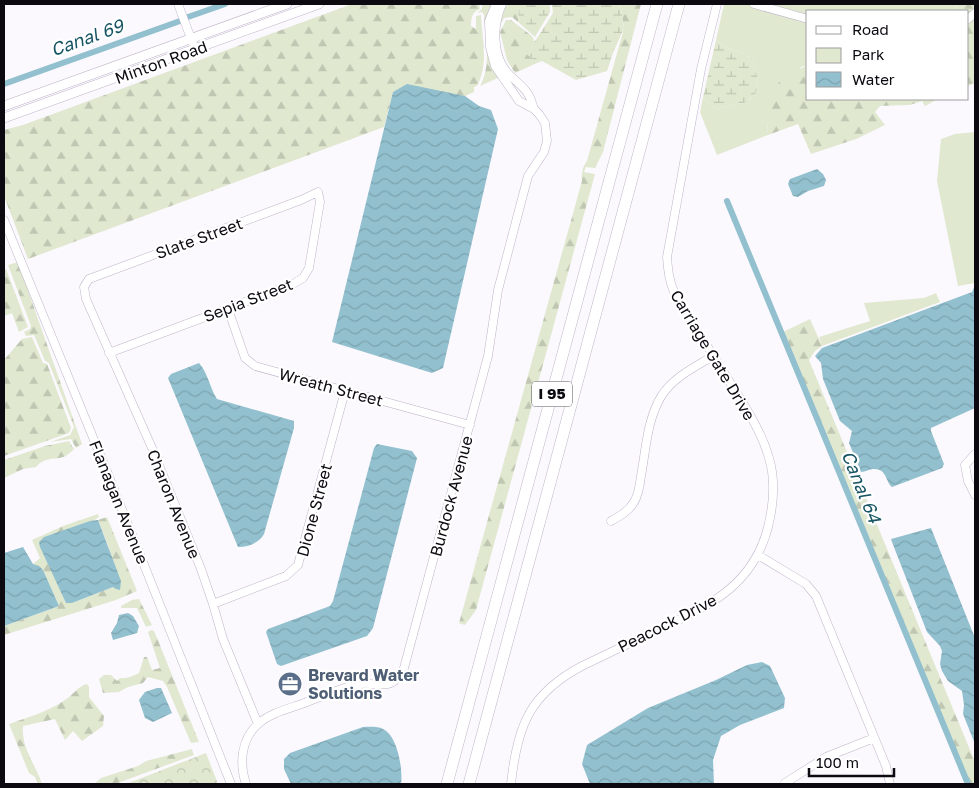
<svg xmlns="http://www.w3.org/2000/svg" width="979" height="788" font-family="'Golos Text',sans-serif">
	<style>
		.green { fill: #e0e8d0 }
		.forest { fill: url(#forest-firs) }
		.wetland { fill: url(#wetland-marsh) }
		.park { fill: url(#park-crowns) }
		.water { fill: url(#water-waves) }
		.lines { fill: none; stroke-linecap: round; stroke-linejoin: round }
		.canal { stroke: #92c0ce; stroke-width: 6 }
		.minor-casing { stroke: #bfb4ca; stroke-width: 9 }
		.major-casing { stroke: #bfb4ca; stroke-width: 10 }
		.highway-casing { stroke: #bfb4ca; stroke-width: 12 }
		.minor { stroke: #fff; stroke-width: 8 }
		.major { stroke: #fff; stroke-width: 9 }
		.highway { stroke: #fff; stroke-width: 11 }
		.labels { text-anchor: middle; stroke-width: 4.5; stroke-linejoin: round; paint-order: stroke }
		.shield { fill: #fff; stroke: #565358; stroke-width: 1 }
		.shield-label { font-size: 15px; font-weight: bold; fill: #0d0911 }
		.street-label { font-size: 16px; fill: #0d0911; stroke: #fff }
		.service-label { font-size: 16px; font-weight: bold; fill: #4e5e75; stroke: #fff; text-anchor: start }
		.water-label { font-size: 18px; font-style: italic; fill: #175565; stroke: #fff }
	</style>
	<defs>
		<pattern id="forest-firs" width="22" height="20" patternUnits="userSpaceOnUse" patternTransform="scale(1.25)"><rect width="22" height="20" fill="#e0e8d0"/><path d="M5 1l3.5 6h-7zM16 11l3.5 6h-7z" fill="#bfc6b2"/></pattern>
		<pattern id="wetland-marsh" width="20" height="14" patternUnits="userSpaceOnUse" patternTransform="scale(1.25)"><rect width="20" height="14" fill="#e0e8d0"/><path d="M1 5h8M5 5V1M11 12h8M15 12V8" fill="none" stroke="#bfc6b2"/></pattern>
		<pattern id="park-crowns" width="20" height="18" patternUnits="userSpaceOnUse" patternTransform="scale(1.25)"><rect width="20" height="18" fill="#e0e8d0"/><path d="M2 6a3 3 0 1 1 6 0M12 15a3 3 0 1 1 6 0" fill="none" stroke="#bfc6b2"/></pattern>
		<pattern id="water-waves" width="16" height="10" patternUnits="userSpaceOnUse" patternTransform="scale(1.25)"><rect width="16" height="10" fill="#92c0ce"/><path d="M0 5q4-4 8 0t8 0" fill="none" stroke="#7da4b0"/></pattern>
	</defs>
	<rect width="100%" height="100%" fill="#fbf9fe"/>
	<path class="green" d="M724 4H956L957 11H808V65L801 67 767 122 768 135 717 155 700 112 703 97 711 105 717 109 747 102 756 93 758 80 752 59 740 52 729 49 716 40Z
		M975 132V283L958 286 937 181 941 139 955 134Z
		M936 293 940 302 822 346 819 337 870 321 864 303 924 298Z"/>
	<path class="forest" d="M352 4H479L480 9C472 12 471 18 471 26L476 29V16L481 15C482 39 489 64 477 86L474 87V92L465 96 451 94 393 92 384 127 28 259 4 196V130L23 125Z
		M482 4H519L518 22 512 17 504 18 497 32 504 61 511 72 480 86C492 64 485 39 484 15L482 12 477 13 482 9Z
		M620 4H641L603 152 595 168 586 167 584 172 595 174 476 610 465 625 459 623 582 181C581 175 583 165 587 161L624 28Z
		M956 4H975V83L968 86V11H957Z
		M506 20H511L532 36 535 42 527 54 537 63 515 73 507 60 500 32Z
		M808 65V99H938L925 106 922 101 910 105 880 106 875 112 885 125 856 139 811 154 798 124 768 135 767 122 770 102 781 78Z
		M18 262 82 444 76 448 71 439 50 442 70 435 74 427 49 363 45 361 34 335 26 336 24 332 30 329 31 326 8 265Z
		M6 269 28 327 19 332 12 313 4 316V270Z
		M810 319 822 346 815 351 809 360 975 762V784H969L781 333Z
		M32 337 43 363 47 364 71 428 69 433 4 456V360L22 339Z
		M69 441 74 449C71 452 67 456 63 457 53 460 44 457 36 467L23 469 4 478V460L45 446Z
		M98 514 99 517 93 521 44 537 66 603H72L113 587 109 548 98 520 107 517 137 591 116 600 4 635V626L59 606 43 570 33 564 40 558 32 540 63 526Z
		M139 599 152 625 146 627 137 608H121V606L132 600Z
		M151 630 154 631 157 638 199 742 191 743 167 687 163 681 148 677 143 683 128 687 119 692 103 693 99 679 104 675H111L117 681 120 678C127 679 133 676 139 673L144 657H147L152 670 160 668 148 632Z
		M87 684 89 687V697L104 716 103 726 82 741 73 731 65 740 55 719 23 726C21 748 36 765 42 784H38L35 777 29 773 9 724C28 717 48 712 65 700 73 695 78 686 87 684Z
		M192 749 194 755 115 784H94L101 778 138 766 146 761Z"/>
	<path class="wetland" d="M519 4H550V12L535 37 518 22Z
		M552 4H620L624 28 613 53 607 71 576 80 542 61 537 63 527 54 553 13Z
		M716 40 729 49 740 52 752 59 758 80 756 93 747 102 717 109 711 105 703 97Z"/>
	<path class="park" d="M206 753 218 784H126Z"/>
	<path class="water" d="M407 84 465 96 479 106 491 110 498 129 443 368 432 373 332 342 393 92Z
		M817 169 823 174 826 180 824 186 808 191 798 197 793 196 788 184 790 179Z
		M975 285V408L931 428V431L944 464 942 468 892 487C885 481 887 468 873 469 869 469 866 472 861 472L849 443 852 431 840 421 823 379 821 363 815 356 822 348 972 292Z
		M199 363C208 373 210 388 217 399L294 421V428L264 534C259 543 248 547 238 547L168 378 171 374Z
		M377 444 412 451 417 458 373 628 367 636 281 666 277 664 266 632 268 629 330 606 333 601 374 448Z
		M98 520 121 581 120 590 116 589 113 587 72 603H66L40 547 39 542 44 537 90 521Z
		M931 528 975 638V744L963 714 964 705 962 691 948 681 942 671 940 664 942 651 940 646 927 632 892 542 891 539Z
		M23 547 33 564 39 566 43 570 59 606 4 626V553Z
		M128 613 133 616 139 626 137 633 113 640 111 633 117 623 119 615Z
		M762 662 770 666 785 698 784 708 740 725 721 736 713 760 714 784H590L582 764 587 745 648 708 716 680 747 665Z
		M157 688H161L172 713 153 722 145 718 139 700 145 692Z
		M363 727C370 727 377 726 383 729 398 736 403 770 401 784H291L284 769V759L290 753Z"/>
	<g class="lines">
		<path class="canal" d="M188 17 225 4
			M4 84 180 21
			M727 201 968 784"/>
		<defs>
			<path id="minor" d="M178 4 195 49
				M502 4C493 24 492 53 506 71 513 80 523 85 528 94 531 98 532 104 534 109
				M754 4 808 19
				M968 19 975 13
				M4 220 108 474 231 784
				M228 309 245 358 255 366 470 425
				M109 353 293 284 303 278 309 268 320 202 318 192 301 200 89 279 84 287 86 299 152 448 201 569 213 604 223 639 258 724
				M975 454 965 465 968 481 975 495
				M611 521C620 516 629 511 634 502 639 494 640 484 641 476 646 449 647 419 662 395 674 377 695 367 713 356
				M758 555 806 584 816 596 886 766 890 784
				M213 604 286 576 298 565 345 391
				M785 783 826 757 874 738
				M246 784C239 764 241 739 258 724 271 712 292 708 307 702 323 696 339 689 354 685 377 679 390 696 404 668L488 356 498 290 528 176 544 152 547 141 545 123 539 114 534 109 519 101 495 66 490 47 489 21 496 4
				M511 784C517 727 529 694 582 666 607 654 632 642 657 630 712 605 758 583 770 518 774 498 775 478 769 458 760 426 738 396 721 368 706 343 688 319 675 294 669 282 668 269 667 257L701 69 717 4"/>
			<path id="major" d="M4 106 287 4
				M4 118 319 4"/>
			<path id="highway" d="M447 784 657 4
				M469 784 679 4"/>
		</defs>
		<use href="#minor" class="minor-casing"/>
		<use href="#major" class="major-casing"/>
		<use href="#highway" class="highway-casing"/>
		<use href="#minor" class="minor"/>
		<use href="#major" class="major"/>
		<use href="#highway" class="highway"/>
	</g>
	<defs>
		<symbol id="office-disc" viewBox="-11 -11 22 22"><circle r="9.5" fill="#5c6f8a" stroke="#fff"/><path d="M-6-3h4V-5.5h4V-3h4V5H-6ZM-1-4.5V-3h2v-1.5ZM-6 0V1H6V0Z" fill="#fff"/></symbol>
	</defs>
	<g fill-rule="evenodd">
		<use href="#office-disc" x="276" y="670" width="28" height="28"/>
	</g>
	<g class="labels">
		<rect class="shield" x="532" y="381.5" width="40" height="25" rx="4"/>
		<g class="shield-label">
			<text x="552" y="399">I 95</text>
		</g>
		<g class="street-label">
			<text transform="translate(161 62) rotate(-20)" y="6">Minton Road</text>
			<text transform="translate(199 238) rotate(-20)" y="6">Slate Street</text>
			<text transform="translate(248 300) rotate(-21)" y="6">Sepia Street</text>
			<text transform="translate(713 355) rotate(59)" y="6">Carriage Gate Drive</text>
			<text transform="translate(331 387) rotate(15)" y="6">Wreath Street</text>
			<text transform="translate(451 496) rotate(-75)" y="6">Burdock Avenue</text>
			<text transform="translate(119 502) rotate(68)" y="6">Flanagan Avenue</text>
			<text transform="translate(174 504) rotate(68)" y="6">Charon Avenue</text>
			<text transform="translate(314 510) rotate(-75)" y="6">Dione Street</text>
			<text transform="translate(667 623) rotate(-27)" y="6">Peacock Drive</text>
		</g>
		<g class="service-label">
			<text x="308" y="681">Brevard Water<tspan x="308" dy="18">Solutions</tspan></text>
		</g>
		<g class="water-label">
			<text transform="translate(87 38) rotate(-20)" y="6">Canal 69</text>
			<text transform="translate(861 487) rotate(68)" y="6">Canal 64</text>
		</g>
	</g>
	<rect width="979" height="788" fill="none" stroke="#0d0911" stroke-width="10"/>
	<rect x="806" y="10" width="162" height="90" fill="#ffffff" stroke="#9e9da0"/>
	<rect x="816" y="26" width="25" height="8" fill="#ffffff" stroke="#9e9da0"/>
	<text x="852" y="35" font-size="15" fill="#0d0911">Road</text>
	<rect x="816" y="48" width="25" height="15" fill="#e0e8d0" stroke="#9e9da0"/>
	<text x="852" y="60" font-size="15" fill="#0d0911">Park</text>
	<rect x="816" y="72" width="25" height="15" fill="url(#water-waves)" stroke="#9e9da0"/>
	<text x="852" y="85" font-size="15" fill="#0d0911">Water</text>
	<path d="M809 768v8h85v-8" fill="none" stroke="#0d0911" stroke-width="2.5"/>
	<text x="816" y="768" font-size="15" fill="#0d0911" stroke="#ffffff" stroke-width="4" paint-order="stroke">100 m</text>
</svg>
